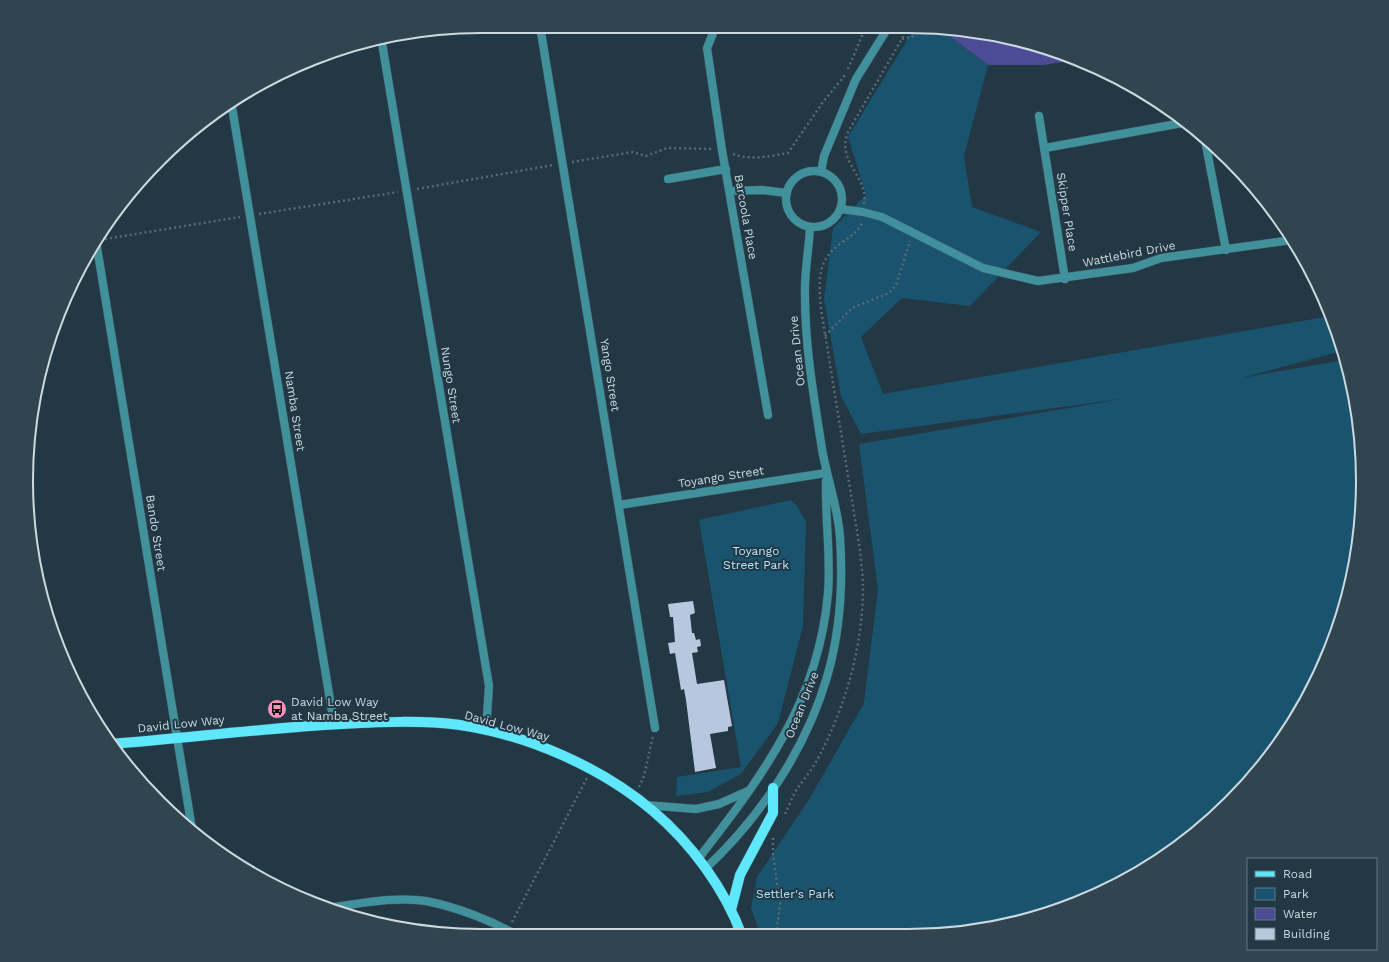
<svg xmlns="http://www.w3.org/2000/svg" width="1389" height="962" font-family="'Work Sans',sans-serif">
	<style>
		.green { fill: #1a536e }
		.water { fill: #4c4b95 }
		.building { fill: #b7c7dd }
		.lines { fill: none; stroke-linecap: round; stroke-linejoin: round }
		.minor-casing { stroke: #405560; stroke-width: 9 }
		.tertiary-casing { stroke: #405560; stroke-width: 9 }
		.primary-casing { stroke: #405560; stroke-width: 11 }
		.path { stroke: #576b75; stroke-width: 2.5; stroke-dasharray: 2 3; stroke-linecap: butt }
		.minor { stroke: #41919d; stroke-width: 8 }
		.tertiary { stroke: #41919d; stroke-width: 8 }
		.primary { stroke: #5fe8fb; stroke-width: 10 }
		.labels { text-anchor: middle; stroke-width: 4; stroke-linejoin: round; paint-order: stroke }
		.street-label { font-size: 12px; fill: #cbd9e0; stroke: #223844 }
		.park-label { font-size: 12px; fill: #b8e5ff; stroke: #223844 }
		.poi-label { font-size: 12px; fill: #cbd9e0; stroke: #223844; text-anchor: start }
		.rim { fill: none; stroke: #cbd9e0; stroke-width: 2 }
	</style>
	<rect width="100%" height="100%" fill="#223844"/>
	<path class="green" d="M915 27 940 29 988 65 964 156 972 207 1041 232 970 306 902 298 861 337 883 394 1331 316 1342 351 1241 378 1344 360 1354 392 1363 481 1354 570 1328 655 1286 734 1230 803 1161 859 1109 889 997 927 908 936H761L751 908 757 877 810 798 864 703 878 590 859 444 1121 399 861 434 841 396 824 299 833 228 866 195 848 137Z
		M791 500 797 506 806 522 803 626 778 723 741 774 708 792 676 796 677 777 741 767 699 520Z"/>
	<path class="water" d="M940 29 997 35 1054 50 1076 60 1043 65H988Z"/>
	<path class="building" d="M693 601 695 613 690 615 692 633H694L696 640 700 639 701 646 697 647 698 652 692 653 697 684 724 680 732 726 728 727V731L710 734 716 768 695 772 686 700 684 689 681 690 675 653 670 654 668 643 675 642 673 617H670L668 604Z"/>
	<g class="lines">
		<defs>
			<path id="minor" d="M540 26 655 728
				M716 26 707 48 722 150 768 415
				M382 43 489 686 486 731
				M231 101 334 724
				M1039 116 1065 279
				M1205 140 1226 250
				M1045 148 1182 123
				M668 179 726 169
				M730 191 762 190 787 193
				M840 209 863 212 882 217 983 268 1038 281 1133 268 1161 258 1292 240
				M96 241 192 829
				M619 505 826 473
				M327 908C359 904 394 896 426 901 456 907 491 920 518 936"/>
			<path id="tertiary" d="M786 199a28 28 0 1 1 56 0a28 28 0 1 1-56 0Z
				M821 172 824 156 856 79 889 26
				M645 805 696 809 719 804 748 791
				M698 859C762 777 819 701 828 593 831 556 825 519 826 481
				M705 869C760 818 806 749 827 677 840 633 843 582 840 537 838 507 827 479 822 449 814 398 805 347 805 296 804 273 809 250 810 227"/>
			<path id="primary" d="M111 744C188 738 264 728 341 724 381 722 421 720 460 725 528 735 601 767 653 811 691 843 725 889 742 936
				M731 910 740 875 773 813V788"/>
		</defs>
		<use href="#minor" class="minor-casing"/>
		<use href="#tertiary" class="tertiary-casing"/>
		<use href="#primary" class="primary-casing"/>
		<path class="path" d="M902 39 914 36 920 27
			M848 69 866 26
			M733 154C751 161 769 156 788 153L823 102 846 74
			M572 162 633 152 646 156 667 148 712 149
			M417 189 553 165
			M864 204C868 184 850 170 846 152 844 144 846 137 849 130L903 37 904 26
			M259 214 398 192
			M105 239 240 217
			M825 336 852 308 889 293 896 285 910 241
			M639 787 644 776 653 736
			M785 814C789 806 792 797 797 789 803 780 811 771 816 762 845 709 863 647 863 587 863 575 861 562 860 550L821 309C819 283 816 261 840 244 849 237 857 234 862 222
			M773 838V854L780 904 776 936
			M512 922 587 778"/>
		<use href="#minor" class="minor"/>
		<use href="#tertiary" class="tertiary"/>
		<use href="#primary" class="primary"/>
	</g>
	<defs>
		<symbol id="bus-disc" viewBox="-11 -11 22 22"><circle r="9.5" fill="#fd8ebe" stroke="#223844"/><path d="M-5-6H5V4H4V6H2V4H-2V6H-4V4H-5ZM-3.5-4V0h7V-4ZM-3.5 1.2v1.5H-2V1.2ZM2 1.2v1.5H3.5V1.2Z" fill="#111"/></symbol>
	</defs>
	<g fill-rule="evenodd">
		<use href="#bus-disc" x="266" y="698" width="22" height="22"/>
	</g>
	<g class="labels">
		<g class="street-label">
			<text transform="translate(1067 212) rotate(81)" y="4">Skipper Place</text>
			<text transform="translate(746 217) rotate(80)" y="4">Barcoola Place</text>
			<text transform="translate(1129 254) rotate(-11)" y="4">Wattlebird Drive</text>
			<text transform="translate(797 351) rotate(-96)" y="4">Ocean Drive</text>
			<text transform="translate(610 375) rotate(81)" y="4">Yango Street</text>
			<text transform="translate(451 385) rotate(81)" y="4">Nungo Street</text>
			<text transform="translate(295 411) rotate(81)" y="4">Namba Street</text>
			<text transform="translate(721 477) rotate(-9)" y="4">Toyango Street</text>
			<text transform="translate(156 533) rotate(81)" y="4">Bando Street</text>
			<text transform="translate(802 705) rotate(-68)" y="4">Ocean Drive</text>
			<text transform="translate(181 724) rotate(-6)" y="4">David Low Way</text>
			<text transform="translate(507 726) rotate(15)" y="4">David Low Way</text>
		</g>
		<g class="park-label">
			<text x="756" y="555">Toyango<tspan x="756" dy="14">Street Park</tspan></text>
			<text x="795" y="898">Settler's Park</text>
		</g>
		<g class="poi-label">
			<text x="291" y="706">David Low Way<tspan x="291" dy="14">at Namba Street</tspan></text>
		</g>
	</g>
	<path d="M0 0H1389V962H0ZM481 33H908A448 448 0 0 1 1356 481V481A448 448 0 0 1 908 929H481A448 448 0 0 1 33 481V481A448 448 0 0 1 481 33Z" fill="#304550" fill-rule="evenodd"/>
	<path class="rim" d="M481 33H908A448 448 0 0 1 1356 481V481A448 448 0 0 1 908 929H481A448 448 0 0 1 33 481V481A448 448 0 0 1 481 33Z"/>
	<rect x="1247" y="858" width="130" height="92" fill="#223844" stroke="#667882"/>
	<rect x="1255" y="871" width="20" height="6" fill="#5fe8fb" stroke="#667882"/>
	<text x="1283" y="878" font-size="12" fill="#cbd9e0">Road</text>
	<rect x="1255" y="888" width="20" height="12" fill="#1a536e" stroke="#667882"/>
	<text x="1283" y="898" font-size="12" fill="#cbd9e0">Park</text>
	<rect x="1255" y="908" width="20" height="12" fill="#4c4b95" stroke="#667882"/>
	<text x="1283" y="918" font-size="12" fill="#cbd9e0">Water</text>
	<rect x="1255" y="928" width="20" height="12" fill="#b7c7dd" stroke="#667882"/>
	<text x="1283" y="938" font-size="12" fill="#cbd9e0">Building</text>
</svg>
